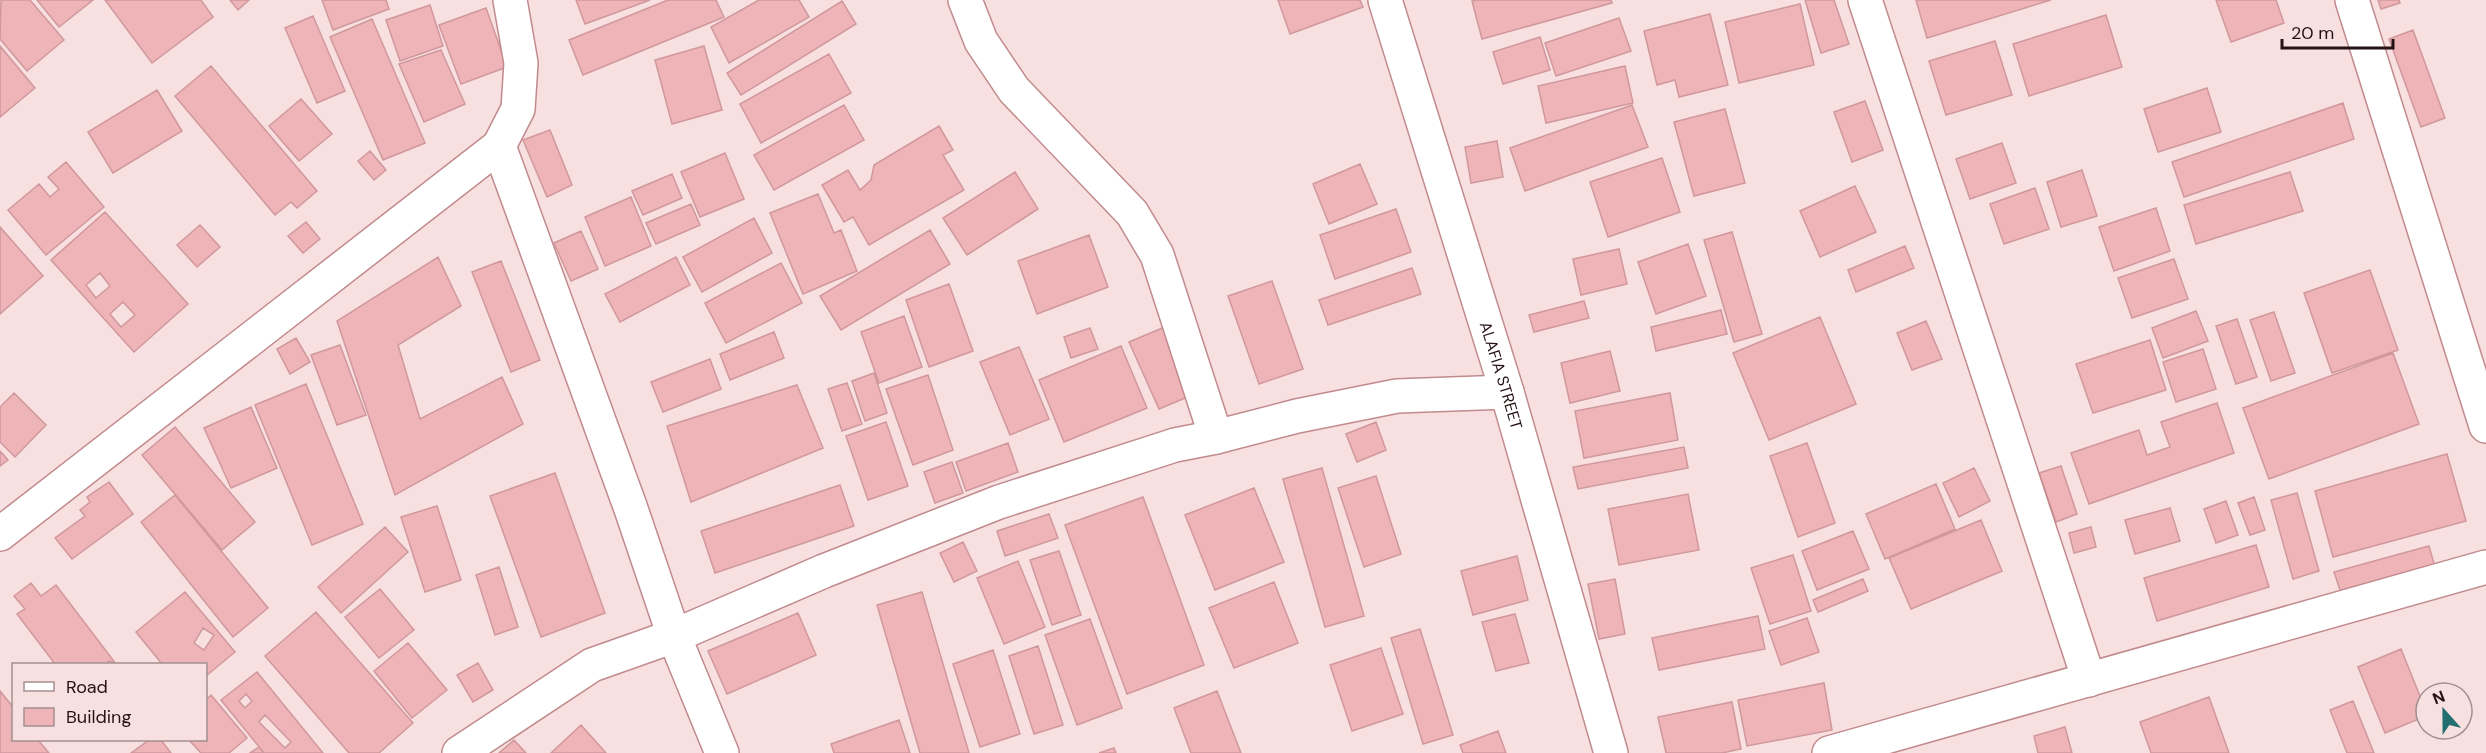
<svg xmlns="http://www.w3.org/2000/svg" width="2486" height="753" font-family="'DM Sans',sans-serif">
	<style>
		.building { fill: #eeb4b8; stroke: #d0989c; stroke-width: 1.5; fill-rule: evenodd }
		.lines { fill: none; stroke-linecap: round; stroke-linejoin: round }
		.street-casing { stroke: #c18a8d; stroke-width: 36 }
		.street { stroke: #fff; stroke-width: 33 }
		.labels { text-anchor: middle; stroke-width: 5; stroke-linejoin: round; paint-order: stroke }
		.street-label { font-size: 16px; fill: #261214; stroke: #f8e0e1 }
	</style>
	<rect width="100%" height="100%" fill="#f8e0e1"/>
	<path class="building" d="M1 0H30L64 40 27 71 0 39Z
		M37 0H93L59 27Z
		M105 0H201L213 17 152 63Z
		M230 0H249L238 10Z
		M322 0H386L389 9 333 30Z
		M576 0H650L585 24Z
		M668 0H716L724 17 583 75 569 40Z
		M759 0H799L809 17 729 63 711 27Z
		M1278 0H1360L1363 7 1290 34Z
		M1476 0H1611L1612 3 1482 39 1472 1Z
		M1805 0H1834L1849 44 1821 53Z
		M1916 0H2051L1927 38Z
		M2216 0H2276L2284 23 2231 42Z
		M2378 0H2399L2400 3 2381 9Z
		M842 1 856 24 741 95 727 73Z
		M1800 4 1814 65 1739 83 1725 22Z
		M430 5 443 46 400 61 386 20Z
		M486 8 507 67 461 84 439 25Z
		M1710 14 1728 85 1679 97 1675 80 1657 85 1644 31Z
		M2106 15 2122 67 2029 96 2013 44Z
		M313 16 345 91 317 103 285 28Z
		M1619 18 1631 51 1556 76 1545 43Z
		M372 19 425 143 383 160 330 37Z
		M2413 30 2445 118 2421 127 2389 39Z
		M1540 37 1550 70 1503 84 1493 52Z
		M1995 41 2012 95 1946 115 1929 61Z
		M0 46 35 88 0 117Z
		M704 46 722 110 672 124 655 60Z
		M441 50 465 104 424 122 399 64Z
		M829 54 851 93 761 143 740 104Z
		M211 66 317 191 297 208 291 202 275 215 175 96Z
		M1625 66 1633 103 1546 123 1538 86Z
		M2207 88 2221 132 2158 152 2144 109Z
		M157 90 182 131 113 173 88 132Z
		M301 99 332 134 299 161 269 126Z
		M1865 101 1883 150 1852 162 1834 112Z
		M2343 103 2354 139 2184 197 2172 162Z
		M844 105 864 140 774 190 754 155Z
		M1632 105 1648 147 1525 191 1510 148Z
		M1725 109 1745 183 1694 196 1674 122Z
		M939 126 953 150 943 155 964 190 869 245 853 217 844 222 822 185 848 170 860 190 871 180 874 165Z
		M550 130 572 185 547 197 523 140Z
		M1497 141 1503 177 1471 183 1465 147Z
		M2002 143 2016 183 1970 199 1956 159Z
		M370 151 386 170 374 180 358 161Z
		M725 153 744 199 700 217 681 172Z
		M1662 158 1680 212 1608 237 1590 182Z
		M66 162 104 207 46 255 8 210 39 184 50 197 59 189 48 177Z
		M1360 164 1377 204 1329 224 1313 184Z
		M2082 170 2097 216 2061 227 2047 182Z
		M1015 172 1038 209 967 255 943 218Z
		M2290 172 2303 211 2196 244 2184 205Z
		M672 174 682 198 643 215 632 191Z
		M1855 186 1876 232 1820 257 1800 211Z
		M2035 188 2049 229 2004 244 1990 204Z
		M818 194 834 233 841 230 857 271 803 294 770 213Z
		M631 197 651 246 605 266 585 217Z
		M691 204 700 225 656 244 646 223Z
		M2156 208 2170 251 2114 271 2099 227Z
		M1396 209 1411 252 1335 279 1320 235Z
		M105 212 188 304 134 352 51 260ZM100 273 110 286 96 298 86 285ZM123 302 135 315 121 327 110 314Z
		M754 218 772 253 702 292 683 257Z
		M306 222 320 239 303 253 288 236Z
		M200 225 220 247 197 267 177 245Z
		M0 227 43 276 0 314Z
		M930 230 950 264 841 330 820 296Z
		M581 231 598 269 571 281 554 243Z
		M1732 232 1762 334 1734 342 1704 240Z
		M1089 235 1108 287 1037 314 1018 261Z
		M1688 244 1706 296 1656 314 1638 262Z
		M1905 246 1914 268 1856 292 1848 270Z
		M1619 249 1627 284 1581 295 1573 259Z
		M438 257 461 306 398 345 420 419 502 377 523 424 395 495 337 321Z
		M676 257 690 285 620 322 605 294Z
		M2174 259 2188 299 2132 318 2118 278Z
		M501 261 540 360 511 372 472 272Z
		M781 263 802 303 726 343 705 303Z
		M1412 268 1421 294 1328 325 1319 300Z
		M2370 270 2398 350 2332 373 2304 293Z
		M1272 281 1303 369 1259 384 1228 296Z
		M949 284 973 351 929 367 906 300Z
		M1584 301 1589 318 1534 332 1529 315Z
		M1721 310 1727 334 1656 351 1651 327Z
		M2196 311 2208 341 2163 358 2152 328Z
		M2274 312 2295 373 2271 381 2250 320Z
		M904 316 922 367 879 383 861 332Z
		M1820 317 1856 404 1769 440 1733 353Z
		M2237 319 2257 377 2236 384 2216 326Z
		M1926 321 1942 359 1912 370 1897 333Z
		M1167 326 1197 393 1159 409 1129 342Z
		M1090 328 1098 349 1071 358 1064 337Z
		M774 332 784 358 730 380 720 354Z
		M296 338 310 362 290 374 277 349Z
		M2150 340 2166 390 2093 413 2076 364Z
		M340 345 366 415 337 425 311 355Z
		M1121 346 1147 408 1064 442 1039 380Z
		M1019 347 1049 419 1010 435 980 362Z
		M2203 349 2216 389 2176 402 2163 362Z
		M1610 351 1620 391 1570 403 1561 363Z
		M2393 353 2419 424 2269 479 2243 408Z
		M710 359 721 389 663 412 651 382Z
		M874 373 887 413 865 421 852 381Z
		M928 375 953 450 913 465 886 389Z
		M847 383 862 424 842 431 828 389Z
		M306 384 363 524 312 545 255 405Z
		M797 385 823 448 691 502 667 426Z
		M14 393 46 425 15 457 0 442V407Z
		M1670 393 1678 440 1584 458 1575 411Z
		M2217 403 2234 453 2089 504 2071 453 2139 430 2147 455 2170 447 2161 422Z
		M251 407 277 468 231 488 204 428Z
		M886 422 908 486 868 500 846 436Z
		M1376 422 1386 450 1357 462 1346 434Z
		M175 427 255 522 222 550 142 455Z
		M1008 443 1018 472 966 491 956 462Z
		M1807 443 1835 523 1798 537 1770 456Z
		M1684 447 1688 468 1578 489 1573 467Z
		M0 451 8 460 0 466Z
		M2447 454 2466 521 2333 557 2315 491Z
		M952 462 963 493 935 503 924 472Z
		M2061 466 2077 514 2056 522 2039 473Z
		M1322 468 1364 616 1325 627 1283 479Z
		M1974 468 1990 501 1959 517 1943 483Z
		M555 473 605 613 541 637 490 496Z
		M1376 476 1401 554 1364 567 1338 488Z
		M109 482 133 514 72 559 55 538 85 516 80 510 90 502 87 497Z
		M1936 484 1955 529 1885 559 1866 514Z
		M840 485 854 526 715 573 701 531Z
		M1254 488 1284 562 1215 590 1185 515Z
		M2297 493 2319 571 2293 579 2271 500Z
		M1688 494 1699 550 1619 565 1608 509Z
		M175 495 268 608 233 637 141 522Z
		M1143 497 1204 665 1127 694 1065 525Z
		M2254 497 2265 530 2250 535 2238 503Z
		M2226 501 2238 535 2216 543 2204 509Z
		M437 506 461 580 425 592 401 517Z
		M2170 508 2180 541 2135 554 2125 520Z
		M1049 514 1058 538 1005 556 997 531Z
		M1981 520 2002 571 1911 609 1889 558Z
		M385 527 408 552 341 613 318 587Z
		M2091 527 2096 547 2074 553 2069 533Z
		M1853 531 1869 569 1817 590 1802 551Z
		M963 542 977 571 954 582 940 553Z
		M2256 545 2269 587 2157 621 2144 578Z
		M2429 546 2435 567 2341 593 2334 572Z
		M1059 551 1081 615 1052 625 1030 560Z
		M1793 555 1811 611 1770 624 1751 568Z
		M1517 556 1528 600 1473 615 1461 571Z
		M1018 561 1045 627 1004 644 977 578Z
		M499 567 518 627 495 635 476 575Z
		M1615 579 1625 634 1599 639 1588 584Z
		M1863 579 1868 591 1818 612 1813 600Z
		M1274 582 1298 643 1234 668 1209 608Z
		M31 583 41 596 56 585 116 664 109 661 105 664H55L17 614 25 609 14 596Z
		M380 589 414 630 379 658 345 617Z
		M185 592 235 652 206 676V664H162L136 632ZM203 628 214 635 204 650 194 643Z
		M922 592 969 753H920L877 605Z
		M316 612 413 723 379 753H349L265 656Z
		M798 613 816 655 727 694 708 651Z
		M1515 614 1529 663 1496 671 1482 622Z
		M1758 616 1765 649 1659 670 1652 638Z
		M1807 618 1819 652 1781 665 1769 631Z
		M1090 619 1122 708 1077 725 1045 635Z
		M1420 629 1453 735 1423 744 1391 638Z
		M408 643 447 690 412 718 374 671Z
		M1038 646 1063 725 1034 734 1009 656Z
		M1381 648 1403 714 1352 731 1330 665Z
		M2401 649 2426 711V716L2385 733 2358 667Z
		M993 650 1020 734 980 747 953 664Z
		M478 663 493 690 473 702 457 675Z
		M257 672 323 753H264L221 700ZM246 694 252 701 245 708 239 701ZM265 715 291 742 285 748 259 722Z
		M1824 683 1832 730 1747 746 1738 700Z
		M0 691 14 708V740H38L49 753H0Z
		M1217 691 1241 753H1191L1174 708Z
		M211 695 247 738 229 753H201L189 740H206V700Z
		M2209 697 2229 753H2151L2140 722Z
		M2353 701 2374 753H2347L2330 710Z
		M1732 702 1741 749 1722 753H1666L1658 717Z
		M899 720 910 753H834L831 744Z
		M581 725 606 753H551Z
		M2065 727 2072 753H2038L2034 736Z
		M1498 731 1506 753H1463L1460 745Z
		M149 740H161L171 753H131Z
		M514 740 526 753H499Z
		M259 747 264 753H250Z
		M1114 748 1116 753H1099Z"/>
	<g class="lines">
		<defs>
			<g id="street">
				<path d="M965 0 981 41 1014 90 1132 213 1157 255 1216 437"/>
				<path id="s1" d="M1385 0 1507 392 1611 753"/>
				<path d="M1865 0 2089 680"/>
				<path d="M2352 0 2486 426"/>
				<path d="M499 146 631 509 674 636 722 753"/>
				<path d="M0 534 499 146 518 109 521 63 510 0"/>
				<path d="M459 753 592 665 674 636 824 571 999 502 1175 445 1216 437 1297 416 1397 396 1507 392"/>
				<path d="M1829 753 2486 567"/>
			</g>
		</defs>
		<use href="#street" class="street-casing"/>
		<use href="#street" class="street"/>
	</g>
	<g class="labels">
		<g class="street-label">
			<text dy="6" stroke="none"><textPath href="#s1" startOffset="393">ALAFIA STREET</textPath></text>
		</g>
	</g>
	<rect x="12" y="663" width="195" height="78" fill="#f8e0e1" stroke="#a48e8f" stroke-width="1.5"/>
	<rect x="24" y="682" width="30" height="9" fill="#ffffff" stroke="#a48e8f" stroke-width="1.5"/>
	<text x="66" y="693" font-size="18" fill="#261214">Road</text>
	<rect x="24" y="708" width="30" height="18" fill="#eeb4b8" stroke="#a48e8f" stroke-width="1.5"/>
	<text x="66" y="723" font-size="18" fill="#261214">Building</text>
	<g transform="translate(2444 711) rotate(339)"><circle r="28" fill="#f8e0e1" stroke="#a48e8f" stroke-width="1.5"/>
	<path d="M0-4.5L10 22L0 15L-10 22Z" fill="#236e6e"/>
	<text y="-9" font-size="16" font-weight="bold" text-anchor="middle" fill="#261214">N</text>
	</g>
	<path d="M2282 39v9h111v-9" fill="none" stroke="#261214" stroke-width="3"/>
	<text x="2291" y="39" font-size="18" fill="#261214" stroke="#f8e0e1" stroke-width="4.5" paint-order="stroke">20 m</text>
</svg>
